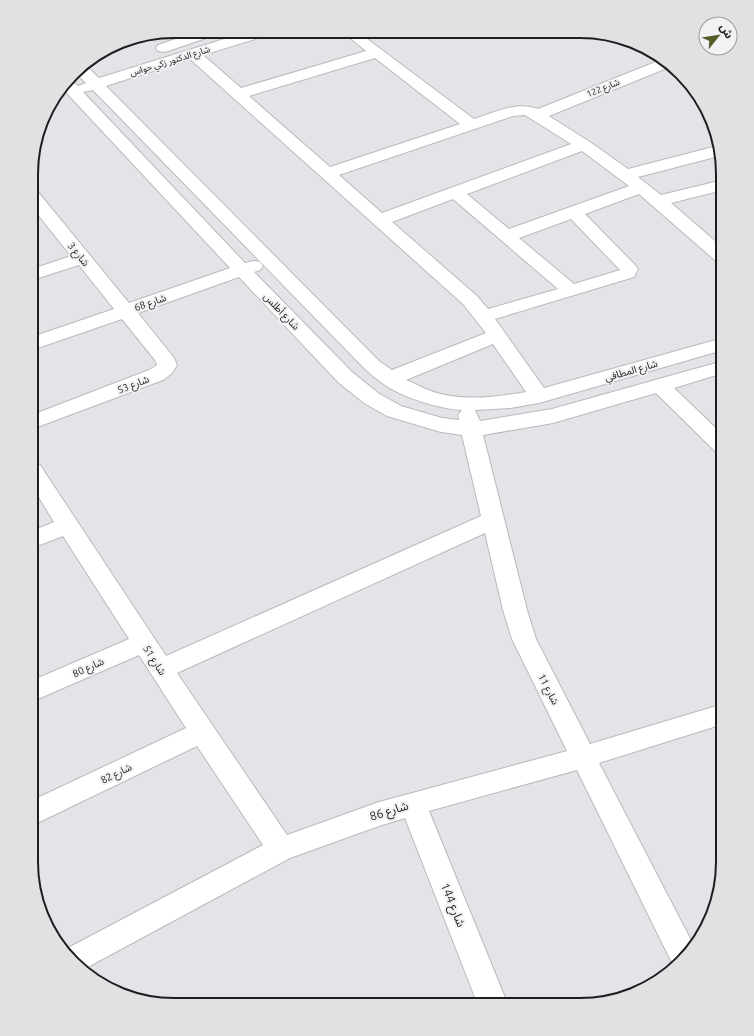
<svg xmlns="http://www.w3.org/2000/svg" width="754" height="1036" font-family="Ubuntu,'Noto Sans Arabic',sans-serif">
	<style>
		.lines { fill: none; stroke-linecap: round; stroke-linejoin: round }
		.minor-casing { stroke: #bab9bc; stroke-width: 2 }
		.minor { fill: #fff; fill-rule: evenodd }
		.labels { text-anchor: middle; stroke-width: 4; stroke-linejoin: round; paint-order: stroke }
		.far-street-label { font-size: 9px; fill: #1e1d1f; stroke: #f2f1f4 }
		.street-label { font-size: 10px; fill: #1e1d1f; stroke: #f2f1f4 }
		.near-street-label { font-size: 12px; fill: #1e1d1f; stroke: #f2f1f4 }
		.rim { fill: none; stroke: #1e1d1f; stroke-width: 2 }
	</style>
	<rect width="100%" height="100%" fill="#e4e3e7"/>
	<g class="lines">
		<defs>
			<path id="minor" d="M199 31H220L218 34 168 51 163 52 158 51 156 48 158 45Z
				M250 31H273L271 34 203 55 241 88 366 51 343 32H358L474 119C495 112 517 101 538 109L663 59 667 60 672 66 549 116 590 142 628 169 717 146 719 156 638 177 661 195 723 180V190L671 203 723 248V263L717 262 639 194 585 214 635 265 638 269 634 277 495 319 544 388 723 338V350L539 403 510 408 475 410 480 421 552 409 723 361V373L674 388 723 435V454L716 452 656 393 553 423 483 435 527 610 536 639 590 744 723 704V724L599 763 694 946 673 965 577 770 429 811 508 1005H478L405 818 379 826 290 858 84 969 66 949 263 845 197 746 31 826V801L186 728 139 655 31 702V681L129 639 63 536 32 548V531L54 522 32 486V463L40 465 166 656 481 516 462 435 441 432 387 416 364 403 338 382 239 277 138 313 174 358 177 365 172 373 163 380 32 429V415L149 370 157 365 155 360 122 319 32 350V337L114 309 79 265 32 280V269L71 256 32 207V191L38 192 129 303 230 268 62 88 69 79 78 86 86 83 75 72 84 64 99 78ZM375 58 460 124 330 167 249 96ZM190 59 463 304 486 333 392 370 379 361 106 86ZM93 90 365 369C371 374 376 379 382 383 401 397 439 409 462 410L458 415 459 420 442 418 401 406 378 393 352 372 254 272 260 270 263 266 260 262 254 261 245 263 83 92ZM525 115 571 144 382 213 339 175 513 116ZM582 151 629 186 509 229 467 194ZM453 199 558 289 488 309 477 296 392 222ZM571 219 620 270 574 284 519 238ZM493 344 526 392C495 397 461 402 431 391 422 388 414 383 406 380ZM485 533 503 610 512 639 567 751 379 802 287 835 177 673Z"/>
		</defs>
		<use href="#minor" class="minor-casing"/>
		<use href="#minor" class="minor"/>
	</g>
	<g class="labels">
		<g class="far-street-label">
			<text transform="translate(170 61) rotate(-17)" y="3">شارع الدكتور زكي حواس</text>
			<text transform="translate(603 88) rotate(-22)" y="3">شارع 122</text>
		</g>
		<g class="street-label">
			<text transform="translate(79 254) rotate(51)" y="4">شارع 3</text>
			<text transform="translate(150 302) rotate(-19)" y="4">شارع 68</text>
			<text transform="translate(282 311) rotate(46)" y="4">شارع أطلس</text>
			<text transform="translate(631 370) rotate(-16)" y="4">شارع المطافي</text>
			<text transform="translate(133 384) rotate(-21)" y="4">شارع 53</text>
			<text transform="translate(155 660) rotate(57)" y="4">شارع 51</text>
			<text transform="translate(88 667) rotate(-24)" y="4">شارع 80</text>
			<text transform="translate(549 689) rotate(63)" y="4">شارع 11</text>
			<text transform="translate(116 773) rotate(-26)" y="4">شارع 82</text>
		</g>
		<g class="near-street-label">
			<text transform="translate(389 811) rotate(-17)" y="4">شارع 86</text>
			<text transform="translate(453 905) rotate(68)" y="4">شارع 144</text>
		</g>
	</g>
	<path d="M0 0H754V1036H0ZM174 38H580A136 136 0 0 1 716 174V862A136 136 0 0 1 580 998H174A136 136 0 0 1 38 862V174A136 136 0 0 1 174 38Z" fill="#e1e0e3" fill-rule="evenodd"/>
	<path class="rim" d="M174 38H580A136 136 0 0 1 716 174V862A136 136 0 0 1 580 998H174A136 136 0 0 1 38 862V174A136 136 0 0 1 174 38Z"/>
	<g transform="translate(718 36) rotate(60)"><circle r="19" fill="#f2f1f4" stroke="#9d9c9f"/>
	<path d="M0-3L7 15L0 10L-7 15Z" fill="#565a28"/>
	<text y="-6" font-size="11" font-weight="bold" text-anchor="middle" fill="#1e1d1f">ش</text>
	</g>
</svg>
